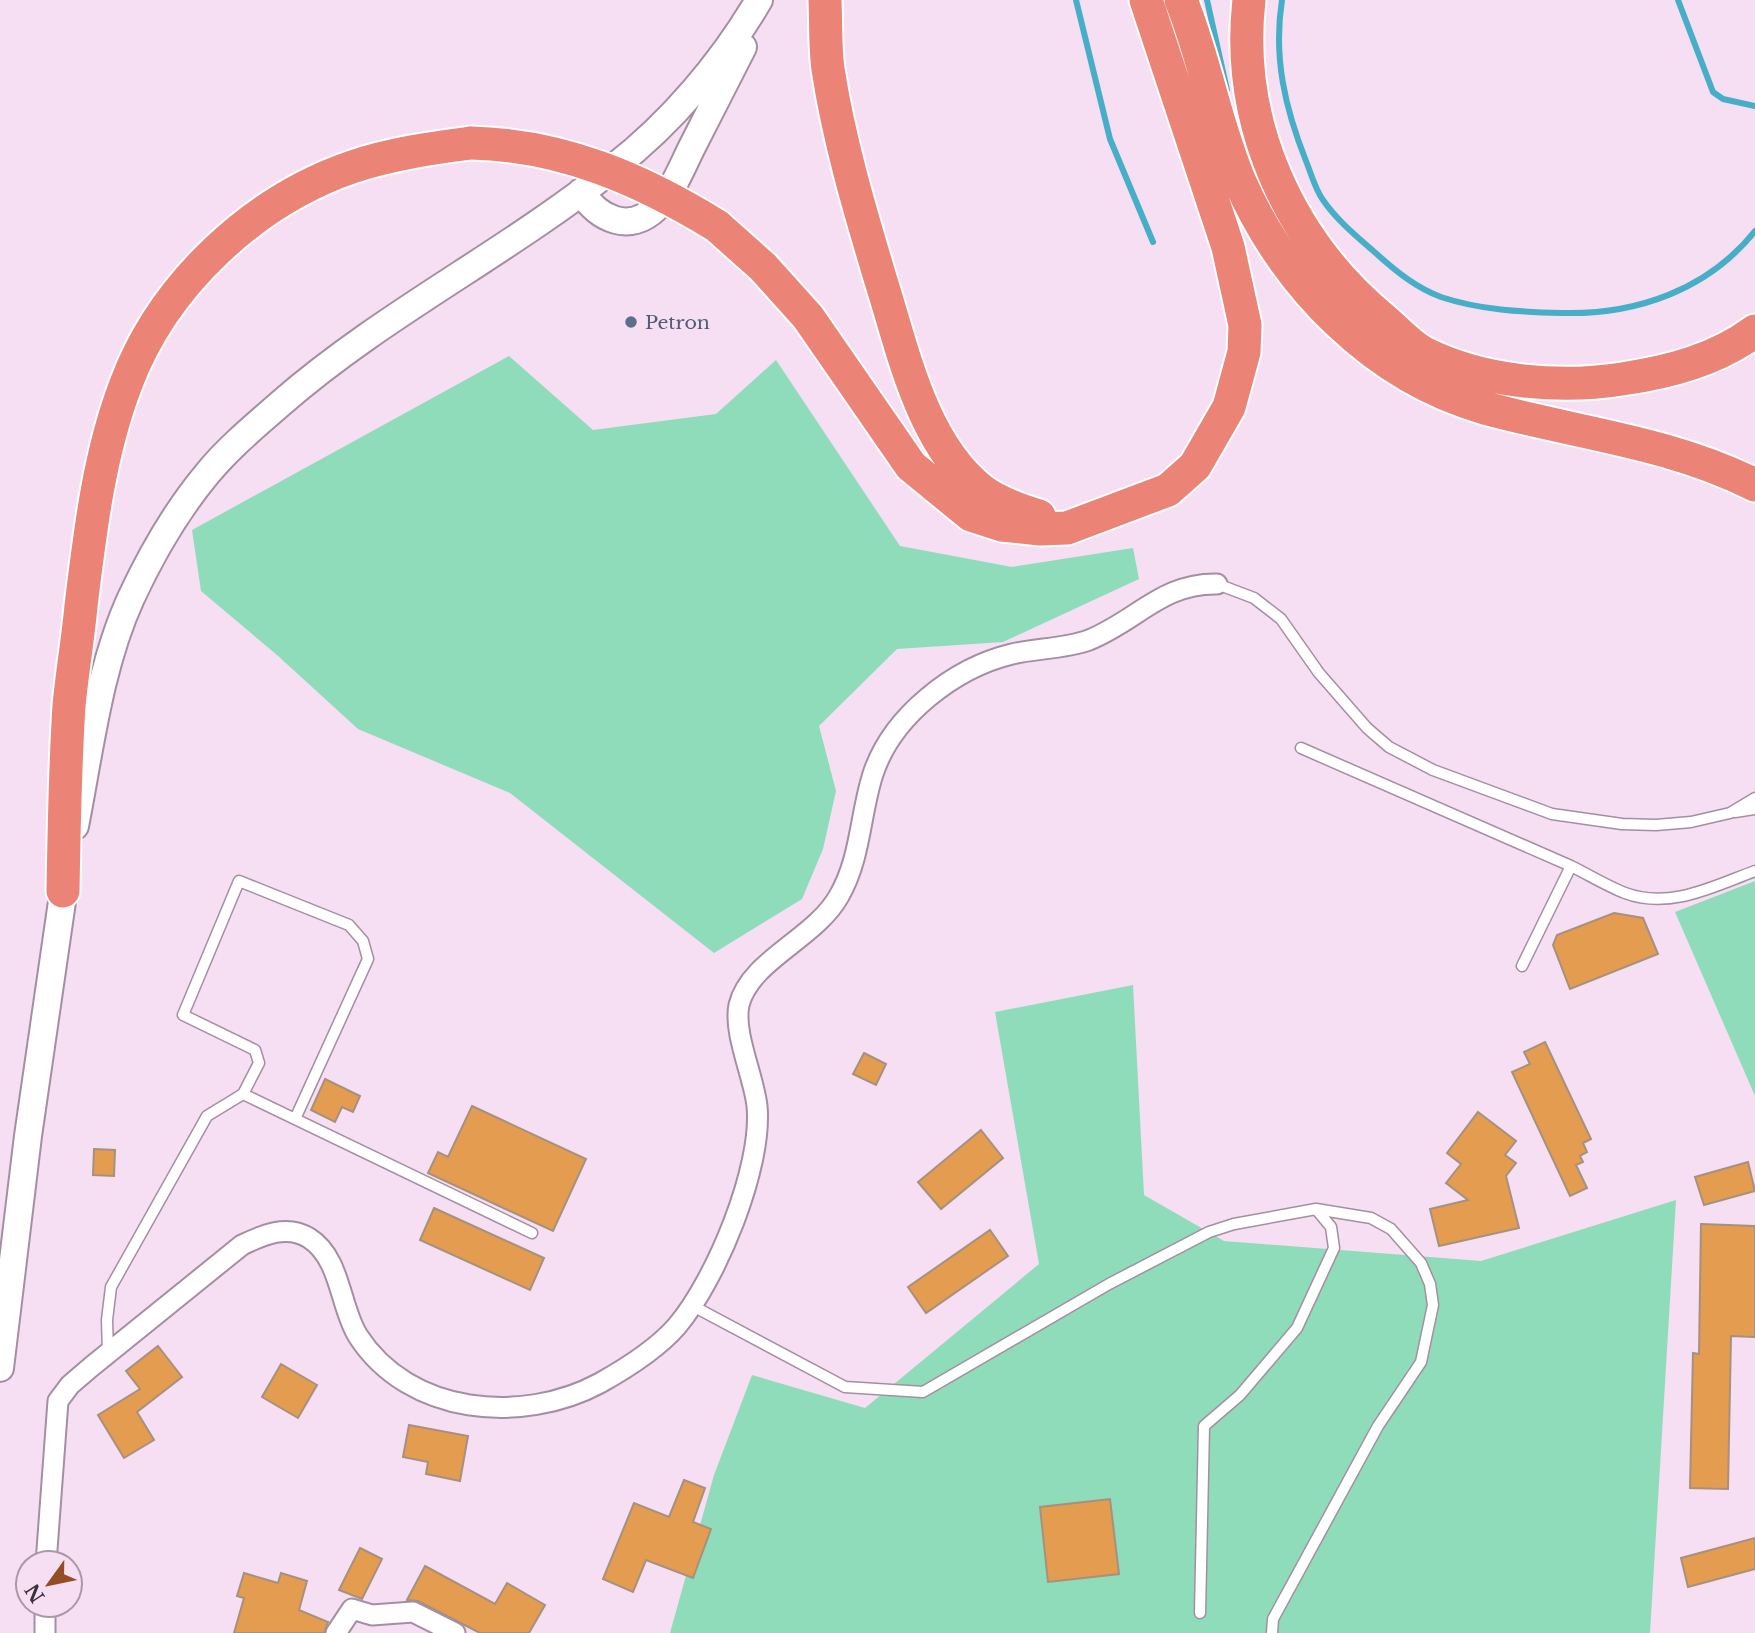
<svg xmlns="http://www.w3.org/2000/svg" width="1755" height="1633" font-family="'Libre Baskerville',serif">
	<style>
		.green { fill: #8fdcba }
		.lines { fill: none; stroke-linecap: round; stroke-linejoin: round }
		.stream { stroke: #46aec7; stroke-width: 6 }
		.building { fill: #e49c50; stroke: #a5917d; stroke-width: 2 }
		.service-casing { stroke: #a48fa2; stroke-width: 13 }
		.minor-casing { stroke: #a48fa2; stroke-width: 23 }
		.secondary-casing { stroke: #a48fa2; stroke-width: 30 }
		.motorway-casing { stroke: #fff; stroke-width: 37 }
		.service { stroke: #fff; stroke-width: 10 }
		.minor { stroke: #fff; stroke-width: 19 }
		.secondary { stroke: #fff; stroke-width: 26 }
		.motorway { stroke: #eb8376; stroke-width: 33 }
		.motorway-bridge-casing { stroke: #fff; stroke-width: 37; stroke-linecap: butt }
		.motorway-bridge { stroke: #eb8376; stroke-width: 33 }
		.service-dot { fill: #5c6f8a; stroke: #f6def3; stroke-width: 2.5 }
		.labels { text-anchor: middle; stroke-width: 7; stroke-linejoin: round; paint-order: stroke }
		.service-label { font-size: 19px; fill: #4e5e75; stroke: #f6def3; text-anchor: start }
	</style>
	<rect width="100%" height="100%" fill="#f6def3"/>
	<path class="green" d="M509 356 593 430 716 414 776 360 900 546 1012 567 1133 548 1139 579 1003 642 897 649 819 726 836 791 823 849 802 899 714 953 510 793 358 729 277 655 201 591 192 530Z
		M1755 881V1096L1675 912Z
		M1133 985 1144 1195 1224 1241 1481 1261 1676 1200 1650 1633H670L714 1475 752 1375 865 1408 1039 1264 995 1012Z"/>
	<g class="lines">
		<path class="stream" d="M1076 0 1110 139 1153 242
			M1207 0 1227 90
			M1282 0C1273 57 1285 108 1306 161 1311 173 1315 189 1323 200 1338 222 1360 239 1379 256 1398 273 1417 288 1441 297 1480 310 1521 312 1562 313 1636 315 1708 290 1755 231
			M1678 0 1713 92 1723 99 1755 106"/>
	</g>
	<path class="building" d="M1614 913 1643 918 1658 954 1570 989 1553 945 1557 935Z
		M1545 1042 1591 1139 1583 1143 1587 1152 1580 1156 1583 1162 1576 1165 1587 1188 1570 1196 1512 1072 1530 1064 1524 1052Z
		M864 1053 886 1064 876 1085 853 1074Z
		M325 1079 360 1096 353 1112 342 1107 335 1122 311 1110Z
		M472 1106 586 1159 553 1231 428 1173 438 1152 448 1157Z
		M1478 1112 1516 1141 1505 1155 1516 1163 1506 1176 1519 1228 1439 1246 1430 1209 1468 1200 1446 1183 1461 1164 1447 1153Z
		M981 1130 1003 1158 941 1209 918 1182Z
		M94 1149 115 1150 114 1176 93 1175Z
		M1748 1162 1755 1191 1704 1205 1695 1177Z
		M434 1208 544 1258 530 1290 420 1240Z
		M1701 1224 1755 1226V1337L1731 1336 1728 1489 1690 1488 1693 1353 1699 1354Z
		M990 1230 1008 1256 926 1313 908 1287Z
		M158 1346 182 1377 137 1412 154 1440 124 1458 98 1415 140 1389 126 1371Z
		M281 1364 317 1385 298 1418 262 1397Z
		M409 1425 468 1436 460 1481 426 1474 428 1462 403 1457Z
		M684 1480 705 1488 693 1522 711 1529 693 1578 646 1560 633 1592 603 1579 634 1503 669 1517Z
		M1110 1499 1119 1574 1048 1582 1040 1507Z
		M1755 1538V1569L1688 1587 1681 1558Z
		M360 1548 382 1559 362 1599 339 1590Z
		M425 1566 495 1604 507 1583 545 1605 529 1633H480L418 1601 407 1600Z
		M244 1573 278 1583 281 1573 307 1581 299 1610 328 1622 324 1633H234L244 1598 237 1596Z"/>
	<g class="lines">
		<defs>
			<path id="service" d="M1217 584 1254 598 1281 619 1319 673 1367 728 1389 747 1433 770 1552 814 1622 824 1656 825 1691 822 1730 813 1755 798
				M1301 748 1571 866
				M1735 812 1755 809
				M1522 966 1571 866C1589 875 1607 886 1625 893 1670 910 1714 886 1755 871
				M243 1094 259 1063 255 1050 183 1015 239 881 349 925 363 941 368 959 295 1119
				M691 1305 845 1387 923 1392 1109 1284 1209 1232 1234 1224 1316 1209 1371 1218 1391 1229 1421 1263 1430 1284 1433 1305 1421 1362 1378 1426 1273 1619 1272 1633
				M108 1353 107 1320 111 1287 207 1116 243 1094 532 1233
				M1200 1613 1204 1426 1240 1395 1297 1328 1334 1248 1331 1227 1316 1209"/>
			<path id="minor" d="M46 1563 58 1401 70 1385 91 1367 242 1245C263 1235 287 1224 309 1238 341 1258 340 1308 358 1336 409 1415 522 1425 600 1383 625 1369 658 1348 677 1326 716 1280 763 1167 757 1106 754 1077 733 1033 739 1005 750 960 815 939 839 896 861 858 860 814 873 774 892 716 954 668 1012 654 1037 648 1065 649 1089 640 1138 620 1162 583 1217 584
				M45 1605V1633
				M336 1633 352 1609 372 1615 413 1612 455 1633"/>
			<path id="secondary" d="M581 192C598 218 629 235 657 207 673 191 682 167 692 147 709 114 726 80 743 47
				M75 826C90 750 99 668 131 598 151 555 177 510 207 474 228 448 255 426 280 404 383 314 507 253 613 168 671 123 722 63 759 0
				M0 1368 28 1136 66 874"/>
			<path id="motorway" d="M825 0C826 23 825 47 828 69 839 141 860 211 881 281 903 350 921 442 981 490 998 503 1019 510 1039 516
				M1181 0C1205 59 1215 123 1240 182 1286 286 1375 377 1485 408 1576 433 1670 442 1755 485
				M1249 0C1235 123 1289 241 1383 319 1396 330 1409 345 1424 353 1482 382 1558 389 1622 379 1669 372 1716 360 1755 331
				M717 226 763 267 808 317 911 466 971 515 1002 525 1040 529 1067 528 1168 490 1195 466 1229 407 1244 352 1245 325 1228 247 1146 0
				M63 891C64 829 65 768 69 706 72 673 78 639 81 606 90 532 99 454 126 384 163 285 253 201 352 167 390 154 432 148 471 143"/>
		</defs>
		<use href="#service" class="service-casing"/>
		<use href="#minor" class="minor-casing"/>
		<use href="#secondary" class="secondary-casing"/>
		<use href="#motorway" class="motorway-casing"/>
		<use href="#service" class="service"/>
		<use href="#minor" class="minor"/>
		<use href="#secondary" class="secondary"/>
		<use href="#motorway" class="motorway"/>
		<defs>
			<path id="motorway-bridge" d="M471 143C562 145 641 179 717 226"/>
		</defs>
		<use href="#motorway-bridge" class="motorway-bridge-casing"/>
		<use href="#motorway-bridge" class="motorway-bridge"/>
	</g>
	<circle class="service-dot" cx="631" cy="322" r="7"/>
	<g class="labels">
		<g class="service-label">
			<text x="645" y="329">Petron</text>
		</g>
	</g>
	<g transform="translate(49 1584) rotate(237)"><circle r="33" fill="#f6def3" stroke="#aa98a8" stroke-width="2"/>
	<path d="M0-5L12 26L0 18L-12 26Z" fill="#944e25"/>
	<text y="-10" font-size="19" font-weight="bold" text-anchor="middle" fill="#393038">N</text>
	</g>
</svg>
